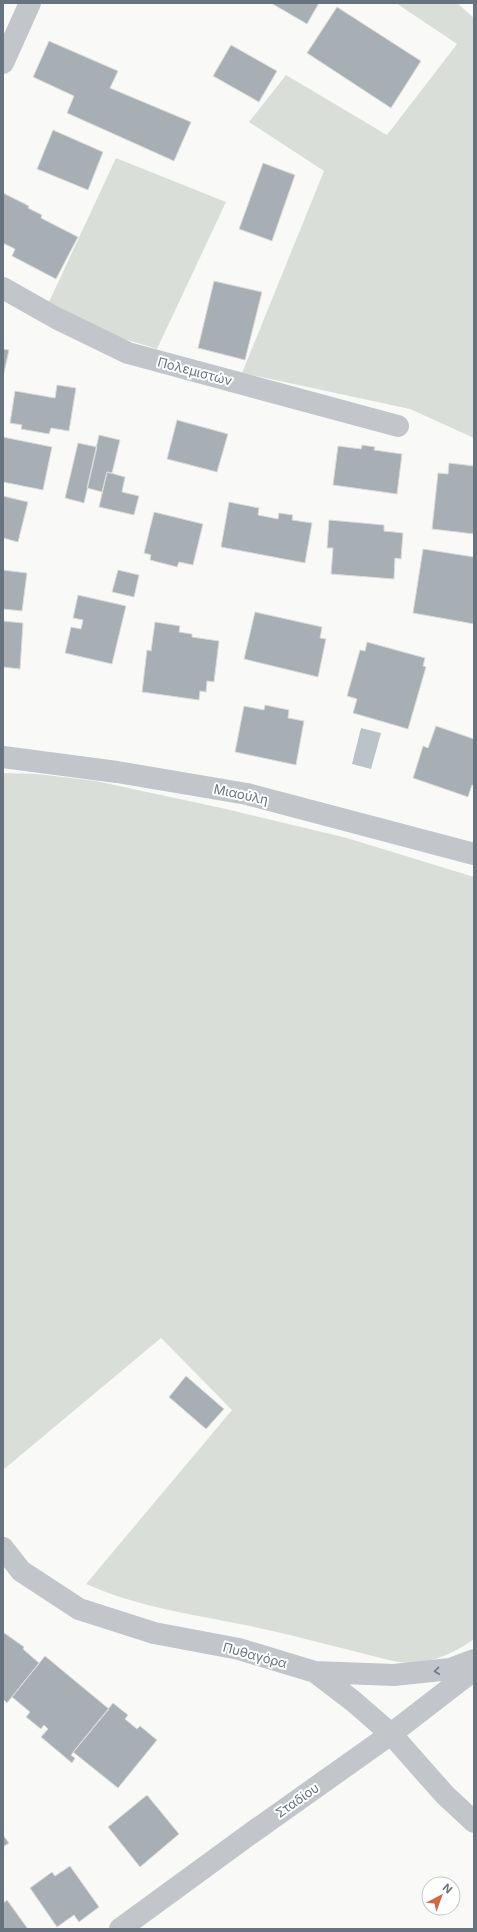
<svg xmlns="http://www.w3.org/2000/svg" width="477" height="1932" font-family="Inter,sans-serif">
	<style>
		.green { fill: #daded8 }
		.water { fill: #bbc3c8 }
		.building { fill: #a7aeb4; stroke: #dbdcda }
		.lines { fill: none; stroke-linecap: round; stroke-linejoin: round }
		.minor { stroke: #c2c5c9; stroke-width: 22 }
		.tertiary { stroke: #c2c5c9; stroke-width: 22 }
		.oneway { stroke: #6c7883 }
		.labels { text-anchor: middle; stroke-width: 4; stroke-linejoin: round; paint-order: stroke }
		.street-label { font-size: 13px; fill: #67747f; stroke: #fff }
	</style>
	<rect width="100%" height="100%" fill="#f9faf8"/>
	<path class="green" d="M396 3H457L474 18V438L410 409 242 373 324 171 249 122 286 75 387 135 457 44Z
		M116 158 226 202 157 349 108 334 49 302Z
		M3 773 37 774 96 781 226 809 347 838 474 877V1639C457 1652 434 1662 412 1663 397 1663 380 1658 365 1654 332 1646 300 1637 268 1630 207 1616 144 1610 86 1584L232 1410 161 1338 3 1470Z"/>
	<path class="water" d="M361 728 381 733 371 769 352 764Z"/>
	<path class="building" d="M271 3H319L307 24Z
		M337 7 421 61 391 108 307 53Z
		M49 41 118 71 110 88 191 122 174 161 67 113 74 96 33 77Z
		M231 45 277 71 259 102 213 76Z
		M53 130 103 152 88 190 37 169Z
		M263 163 295 175 272 241 239 229Z
		M3 193 29 206 28 208 42 215 41 218 78 237 56 279 12 256 15 249 3 243Z
		M214 281 262 292 245 360 198 348Z
		M3 349 9 350 3 377Z
		M57 385 76 388 69 431 51 428 49 434 21 429 22 425 10 423 15 391 55 398Z
		M177 420 228 434 217 472 167 459Z
		M99 435 120 440 112 473 107 472 102 492 87 488Z
		M3 437 52 447 43 490 3 482Z
		M78 443 97 447 84 503 65 498Z
		M362 445 375 447 374 450 402 454 397 494 333 485 338 446 361 449Z
		M449 463 474 466V534L432 529 438 473 448 474Z
		M107 472 125 477 122 492 139 496 134 515 99 507Z
		M3 496 28 502 18 542 3 538Z
		M229 502 259 508 258 515 278 519 279 513 293 515 292 520 312 523 305 563 221 547Z
		M154 512 203 524 193 565 179 562 177 567 150 560 151 555 144 553Z
		M329 520 384 525V531L403 533 401 559 395 558 394 579 331 574 333 548H327Z
		M423 549 474 557V624L413 613Z
		M3 570 27 573 22 611 3 609Z
		M118 570 139 575 134 597 112 592Z
		M78 595 126 606 112 664 65 653 71 627 81 629 83 620 73 618Z
		M255 612 322 627 320 638 326 639 318 677 244 659Z
		M3 621 23 623 20 669 3 667Z
		M155 622 180 626 179 632 192 634V637L219 641 214 682 207 681 206 692 200 691 199 700 142 692 147 650 151 651Z
		M367 642 425 658 423 666 426 667 408 729 353 713 357 699 347 696 360 650 365 651Z
		M265 705 289 710 288 718 304 721 296 765 235 752 244 706 264 710Z
		M436 726 474 739V786L472 785 468 797 413 778 423 746 428 748Z
		M186 1376 224 1409 206 1429 169 1397Z
		M3 1632 24 1647 23 1649 39 1663 7 1703 3 1699Z
		M45 1656 109 1709 71 1755 75 1758 72 1763 41 1737 48 1729 44 1725 41 1729 26 1717 30 1712 12 1697Z
		M113 1703 128 1715 125 1719 137 1729 140 1726 157 1740 118 1788 73 1752Z
		M147 1795 179 1834 140 1867 108 1827Z
		M3 1835 9 1843 3 1847Z
		M70 1866 99 1907 79 1922 74 1915 57 1927 30 1888 52 1872 55 1876Z
		M7 1900 28 1929H3V1903Z"/>
	<g class="lines">
		<path class="minor" d="M3 63 30 3
			M3 288 56 318 128 353 398 426
			M3 757 117 772 247 794 474 854
			M120 1929 257 1829 391 1734"/>
		<path class="tertiary" d="M3 1548 21 1571 79 1609 154 1633 239 1649 315 1672 353 1701 391 1734 445 1795 474 1822
			M315 1672 394 1675 450 1669 474 1660
			M391 1734 474 1670"/>
	</g>
	<defs><path id="oneway-chevron" d="M-2-3.5L2.5 0L-2 3.5" fill="none" stroke-width="1.6" stroke-linecap="round" stroke-linejoin="round"/></defs>
	<use class="oneway" href="#oneway-chevron" transform="translate(437 1671) rotate(174)"/>
	<g class="labels">
		<g class="street-label">
			<text transform="translate(195 371) rotate(15)" y="5">Πολεμιστών</text>
			<text transform="translate(241 794) rotate(12)" y="5">Μιαούλη</text>
			<text transform="translate(255 1655) rotate(15)" y="5">Πυθαγόρα</text>
			<text transform="translate(297 1800) rotate(-35)" y="5">Σταδίου</text>
		</g>
	</g>
	<rect width="477" height="1932" fill="none" stroke="#67747f" stroke-width="8"/>
	<g transform="translate(441 1896) rotate(41)"><circle r="19" fill="#ffffff" stroke="#c2c7cc"/>
	<path d="M0-3L7 15L0 10L-7 15Z" fill="#cf6843"/>
	<text y="-6" font-size="11" font-weight="bold" text-anchor="middle" fill="#67747f">N</text>
	</g>
</svg>
